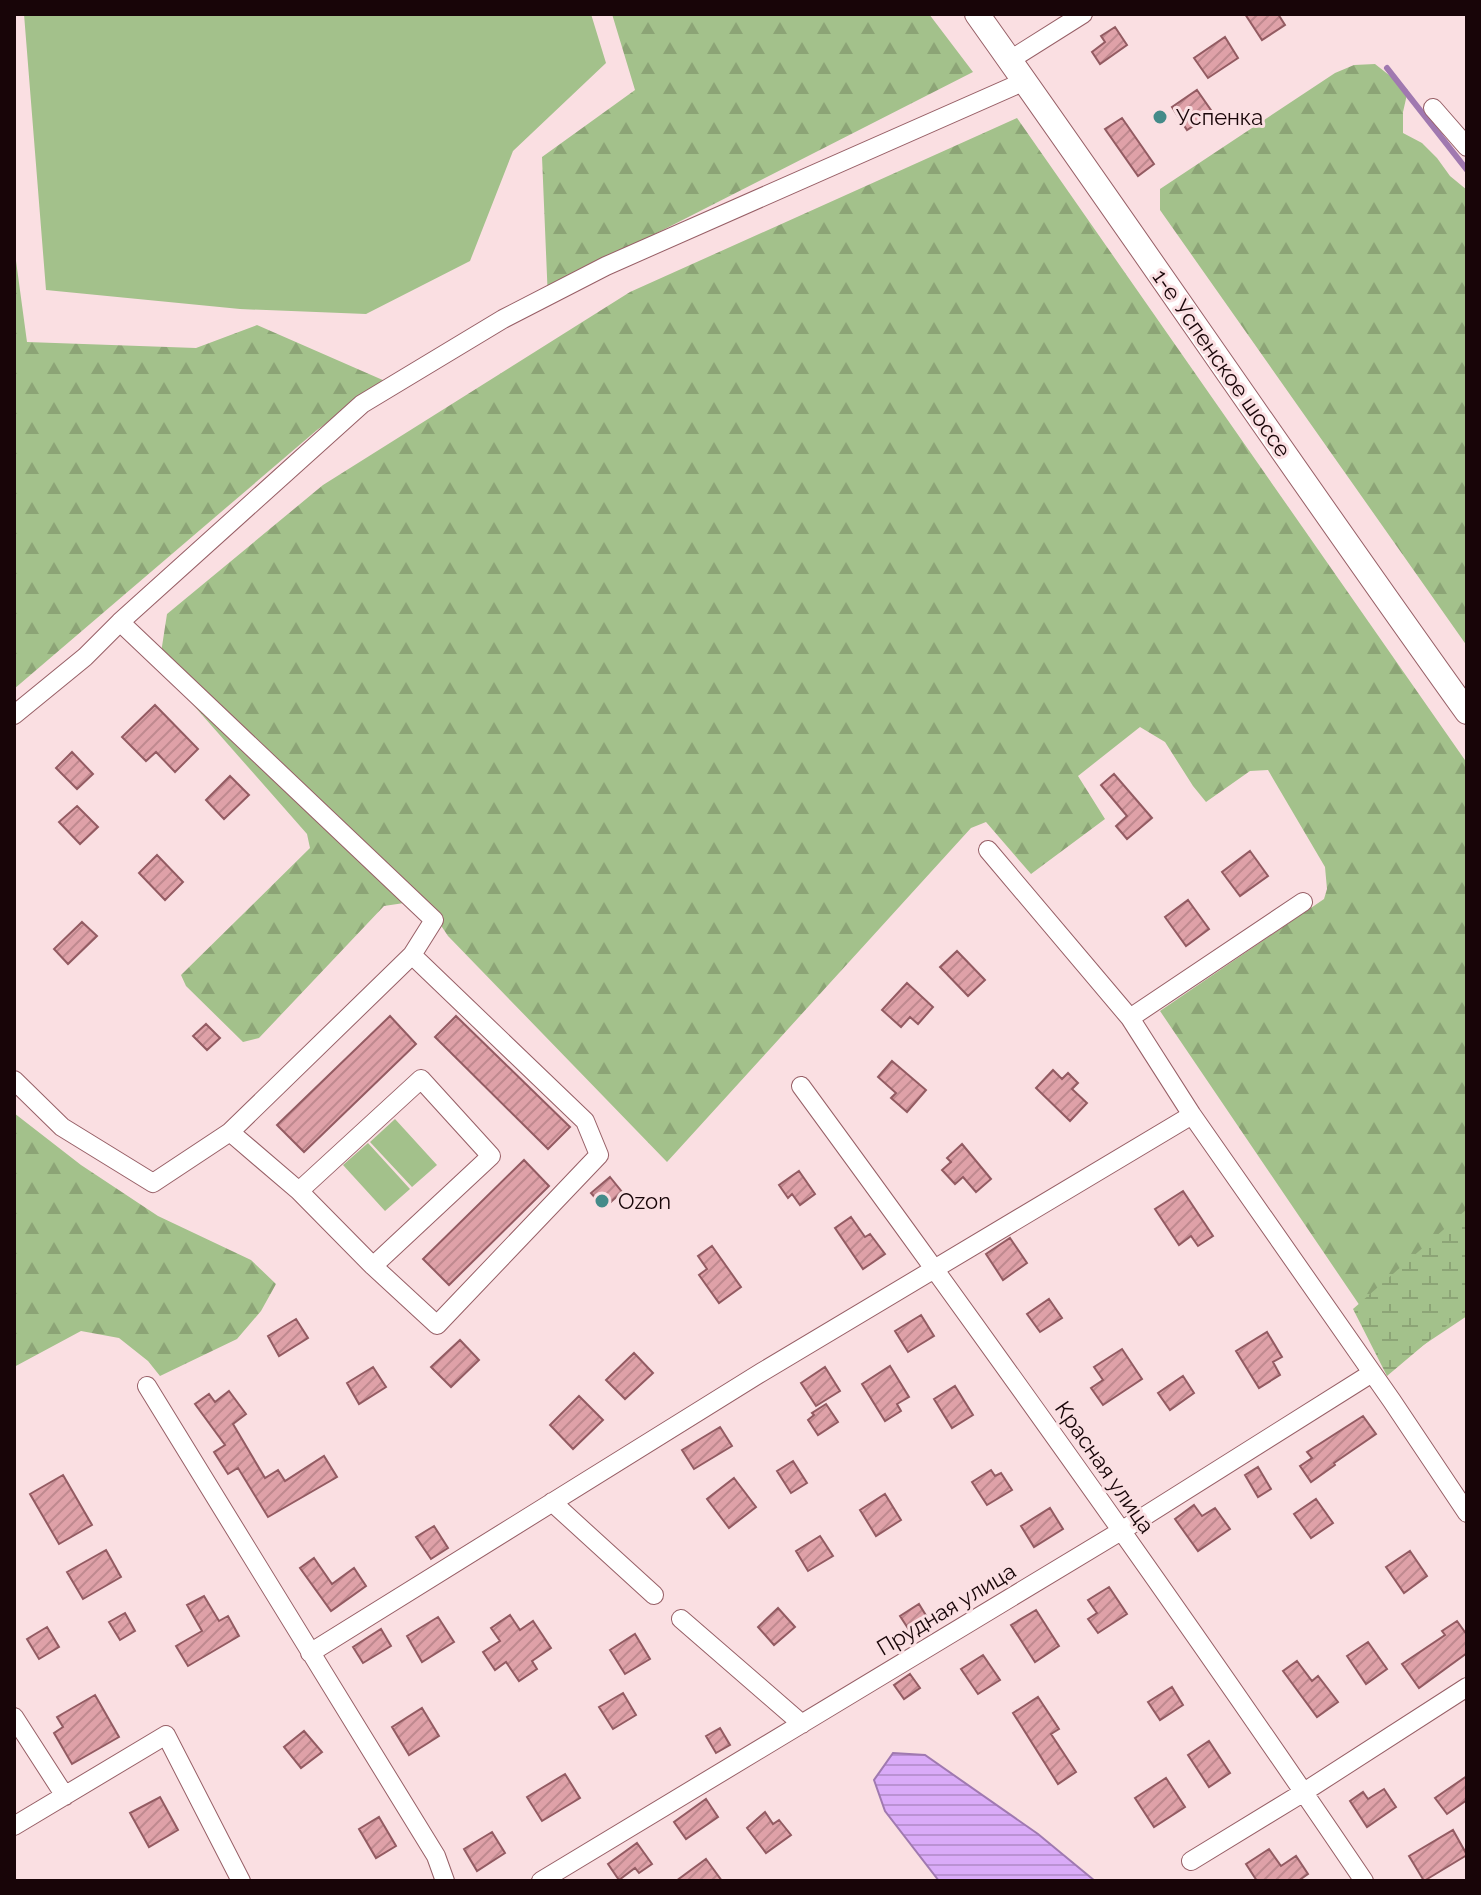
<svg xmlns="http://www.w3.org/2000/svg" width="1481" height="1895" font-family="Raleway,sans-serif">
	<style>
		.green { fill: #a3c18b }
		.forest { fill: url(#forest-firs) }
		.wetland { fill: url(#wetland-marsh) }
		.water { fill: url(#water-rules); stroke: #a079b0; stroke-width: 2 }
		.lines { fill: none; stroke-linecap: round; stroke-linejoin: round }
		.stream { stroke: #a079b0; stroke-width: 6 }
		.building { fill: url(#building-hatch); stroke: #935b62; stroke-width: 2 }
		.minor-casing { stroke: #975f66; stroke-width: 20 }
		.major-casing { stroke: #975f66; stroke-width: 26 }
		.minor { stroke: #fff; stroke-width: 18 }
		.major { stroke: #fff; stroke-width: 24 }
		.poi-dot { fill: #448b89; stroke: #fadfe2; stroke-width: 3 }
		.labels { text-anchor: middle; stroke-width: 6; stroke-linejoin: round; paint-order: stroke }
		.poi-label { font-size: 22px; fill: #180508; stroke: #fadfe2; text-anchor: start }
		.street-label { font-size: 22px; fill: #180508; stroke: #fadfe2 }
	</style>
	<defs>
		<pattern id="forest-firs" width="22" height="20" patternUnits="userSpaceOnUse" patternTransform="scale(2)"><rect width="22" height="20" fill="#a3c18b"/><path d="M5 1l3.5 6h-7zM16 11l3.5 6h-7z" fill="#8ca476"/></pattern>
		<pattern id="wetland-marsh" width="20" height="14" patternUnits="userSpaceOnUse" patternTransform="scale(2)"><rect width="20" height="14" fill="#a3c18b"/><path d="M1 5h8M5 5V1M11 12h8M15 12V8" fill="none" stroke="#8ca476"/></pattern>
		<pattern id="water-rules" width="6" height="5" patternUnits="userSpaceOnUse" patternTransform="scale(2)"><rect width="6" height="5" fill="#daabf8"/><path d="M0 2.5h6" fill="none" stroke="#ba92d3"/></pattern>
		<pattern id="building-hatch" width="6" height="6" patternUnits="userSpaceOnUse" patternTransform="scale(2)"><rect width="6" height="6" fill="#dfa1a8"/><path d="M-1 1l2-2M0 6l6-6M5 7l2-2" fill="none" stroke="#bf898f"/></pattern>
	</defs>
	<rect width="100%" height="100%" fill="#fadfe2"/>
	<path class="green" d="M24 14H591L606 63 513 151 470 261 366 314 240 309 46 290Z
		M395 1119 437 1165 412 1187 370 1142Z
		M368 1143 410 1189 385 1211 343 1165Z"/>
	<path class="forest" d="M612 14H929L973 72 604 260 548 300 542 157 635 90Z
		M1375 64 1408 90 1403 112V133L1422 143 1437 158 1450 176 1467 190V646L1160 210V189L1335 73 1354 65Z
		M1017 118 1467 763V1316L1398 1362 1160 1011 1324 899 1327 889 1325 867 1268 770 1250 771 1206 802 1193 786 1165 742 1140 727 1078 776 1105 819 1031 874 986 822 971 828 667 1162 448 936 424 900 384 906 259 1038 243 1042 186 986 181 975 310 848 307 834 159 666 167 614 323 485 630 292Z
		M14 246 27 342 196 348 257 325 385 381 317 430 14 689Z
		M14 1113 81 1165 158 1216 251 1260 276 1284 261 1311 237 1339 160 1376 148 1361 119 1338 81 1331 14 1367Z"/>
	<path class="wetland" d="M1467 1209V1312L1457 1317 1387 1376 1353 1309Z"/>
	<path class="water" d="M893 1753 925 1755 1038 1834 1095 1881H939L885 1811 874 1780Z"/>
	<g class="lines">
		<path class="stream" d="M1387 68 1467 170"/>
	</g>
	<path class="building" d="M1245 14H1278L1285 25 1262 40Z
		M1115 27 1127 45 1100 64 1092 52 1105 42 1101 36Z
		M1225 37 1238 58 1208 78 1194 58Z
		M1197 90 1213 113 1187 130 1172 107Z
		M1122 118 1154 164 1138 176 1105 129Z
		M155 705 198 749 175 772 156 752 146 761 122 737Z
		M72 752 93 774 77 789 56 768Z
		M1114 774 1152 818 1127 839 1116 826 1127 816 1101 785Z
		M230 776 249 795 224 819 206 800Z
		M77 806 98 827 80 844 59 822Z
		M1250 851 1268 876 1240 896 1222 872Z
		M157 855 183 882 165 900 139 873Z
		M1188 900 1209 929 1186 946 1165 917Z
		M82 922 97 936 68 964 54 949Z
		M957 951 985 980 968 996 940 967Z
		M907 983 933 1007 918 1024 910 1017 901 1027 882 1010Z
		M390 1016 416 1044 304 1152 277 1125Z
		M456 1016 570 1127 548 1149 435 1037Z
		M206 1024 220 1038 207 1050 193 1036Z
		M892 1061 926 1090 907 1112 891 1098 896 1093 878 1077Z
		M1053 1070 1062 1079 1068 1073 1078 1083 1072 1089 1087 1103 1070 1121 1036 1088Z
		M962 1144 991 1179 976 1192 963 1177 955 1184 942 1170 951 1162 947 1158Z
		M524 1160 549 1186 449 1285 423 1259Z
		M799 1171 815 1194 800 1205 792 1194 788 1198 779 1185Z
		M610 1177 622 1192 604 1208 591 1193Z
		M1183 1191 1213 1236 1198 1246 1191 1236 1179 1245 1155 1209Z
		M851 1217 865 1237 870 1234 885 1254 863 1269 835 1228Z
		M1010 1238 1027 1263 1003 1280 986 1254Z
		M712 1246 741 1287 719 1303 699 1275 707 1269 698 1256Z
		M1049 1299 1062 1318 1040 1332 1027 1314Z
		M921 1315 934 1336 908 1352 895 1331Z
		M296 1319 308 1338 279 1356 268 1336Z
		M1267 1332 1282 1357 1273 1362 1280 1375 1259 1388 1236 1351Z
		M460 1340 479 1360 451 1387 431 1367Z
		M1122 1349 1142 1379 1103 1405 1091 1388 1103 1380 1094 1367Z
		M634 1353 653 1373 625 1399 606 1380Z
		M890 1366 909 1397 897 1404 901 1411 885 1421 862 1384Z
		M373 1367 386 1387 359 1404 347 1383Z
		M825 1367 840 1391 816 1406 801 1383Z
		M1183 1376 1194 1393 1170 1410 1158 1393Z
		M955 1386 973 1415 952 1428 934 1399Z
		M229 1391 246 1414 233 1424 265 1478 278 1470 285 1481 324 1456 337 1477 268 1517 238 1468 228 1474 214 1452 225 1445 195 1404 209 1394 215 1402Z
		M579 1396 603 1420 573 1449 550 1425Z
		M826 1404 838 1422 818 1435 808 1420 814 1415 812 1413Z
		M1363 1416 1376 1434 1334 1463 1335 1465 1311 1482 1300 1466 1312 1458 1307 1452Z
		M720 1427 732 1446 694 1469 682 1450Z
		M793 1461 807 1483 791 1493 777 1471Z
		M1258 1467 1271 1489 1258 1497 1245 1475Z
		M991 1470 995 1476 1001 1473 1012 1490 987 1505 972 1482Z
		M63 1475 92 1525 59 1544 30 1494Z
		M734 1478 756 1507 729 1528 707 1499Z
		M885 1494 901 1520 876 1536 860 1510Z
		M1316 1499 1333 1523 1311 1538 1294 1514Z
		M1194 1505 1202 1516 1215 1508 1230 1529 1198 1551 1175 1519Z
		M1050 1508 1063 1529 1034 1547 1021 1526Z
		M434 1526 448 1548 431 1559 416 1537Z
		M820 1536 833 1556 808 1571 796 1551Z
		M106 1550 121 1577 83 1599 67 1572Z
		M1410 1551 1427 1576 1404 1593 1386 1567Z
		M314 1558 332 1584 354 1568 366 1586 331 1611 300 1568Z
		M1109 1587 1127 1614 1098 1633 1088 1619 1097 1613 1088 1600Z
		M204 1596 219 1621 228 1616 239 1636 188 1666 176 1646 202 1631 187 1605Z
		M919 1604 930 1622 911 1633 900 1616Z
		M778 1608 795 1627 774 1645 758 1627Z
		M1036 1610 1059 1646 1035 1662 1011 1625Z
		M125 1613 135 1631 120 1640 109 1622Z
		M510 1615 520 1630 533 1621 551 1648 532 1661 537 1669 519 1681 506 1662 495 1670 483 1652 500 1641 491 1628Z
		M438 1617 454 1642 422 1662 407 1636Z
		M1457 1621 1467 1635V1653L1419 1688 1402 1664 1445 1635 1442 1631Z
		M47 1627 59 1647 39 1659 27 1639Z
		M381 1629 391 1646 363 1663 353 1647Z
		M635 1634 650 1659 625 1674 610 1650Z
		M1368 1642 1387 1669 1366 1684 1347 1656Z
		M983 1655 1000 1680 978 1694 961 1669Z
		M1297 1661 1312 1681 1318 1676 1338 1702 1317 1717 1283 1671Z
		M910 1674 920 1688 904 1699 894 1685Z
		M1172 1687 1183 1705 1160 1720 1148 1702Z
		M623 1693 636 1715 613 1729 599 1707Z
		M95 1695 119 1737 72 1764 54 1733 63 1727 57 1717Z
		M1038 1697 1059 1729 1051 1734 1076 1772 1058 1784 1013 1713Z
		M422 1708 439 1736 409 1755 392 1727Z
		M720 1728 730 1745 716 1753 706 1736Z
		M304 1731 322 1752 301 1768 284 1747Z
		M1209 1741 1230 1773 1209 1787 1188 1755Z
		M565 1774 580 1798 542 1821 527 1797Z
		M1467 1776V1800L1447 1814 1435 1798Z
		M1166 1778 1185 1807 1154 1827 1135 1798Z
		M1384 1789 1396 1807 1367 1827 1350 1801 1363 1792 1368 1799Z
		M160 1797 178 1830 149 1847 130 1813Z
		M706 1799 718 1817 686 1839 674 1822Z
		M765 1812 773 1824 779 1820 791 1835 766 1853 747 1828Z
		M379 1817 396 1846 376 1858 359 1829Z
		M1453 1830 1467 1855 1424 1881 1409 1856Z
		M492 1832 505 1853 477 1871 464 1849Z
		M637 1843 652 1864 639 1873 635 1868 619 1880 608 1864Z
		M1269 1849 1281 1866 1296 1856 1308 1874 1298 1881H1257L1246 1864Z
		M706 1859 722 1881H676Z"/>
	<g class="lines">
		<defs>
			<path id="minor" d="M1010 60 1083 14
				M1433 108 1467 147
				M120 622 434 920 412 955 230 1132
				M14 715 85 657 120 622 362 404 503 319 606 266 1025 81
				M988 850 1130 1018 1192 1115 1392 1401 1467 1513
				M1130 1018 1303 902
				M14 1080 62 1127 153 1183 230 1132 299 1191 373 1266 437 1325 599 1155 585 1121 412 955
				M801 1086C993 1348 1182 1612 1364 1881
				M299 1191 421 1079 491 1156 373 1266
				M147 1386 436 1856 445 1881
				M552 1502 654 1595
				M681 1619 802 1724
				M310 1653 762 1372 1192 1115
				M14 1717 65 1796
				M14 1826 166 1735 241 1881
				M1191 1861 1304 1792 1467 1687
				M541 1881 1121 1531 1372 1373"/>
			<path id="major" d="M977 14C1142 246 1301 481 1467 712"/>
		</defs>
		<use href="#minor" class="minor-casing"/>
		<use href="#major" class="major-casing"/>
		<use href="#minor" class="minor"/>
		<use href="#major" class="major"/>
	</g>
	<g class="poi-dot">
		<circle cx="1160" cy="117" r="8"/>
		<circle cx="602" cy="1201" r="8"/>
	</g>
	<g class="labels">
		<g class="poi-label">
			<text x="1176" y="125">Успенка</text>
			<text x="618" y="1209">Ozon</text>
		</g>
		<g class="street-label">
			<text transform="translate(1222 363) rotate(55)" y="8">1-е Успенское шоссе</text>
			<text transform="translate(1105 1467) rotate(55)" y="8">Красная улица</text>
			<text transform="translate(946 1609) rotate(-31)" y="8">Прудная улица</text>
		</g>
	</g>
	<rect width="1481" height="1895" fill="none" stroke="#180508" stroke-width="32"/>
</svg>
